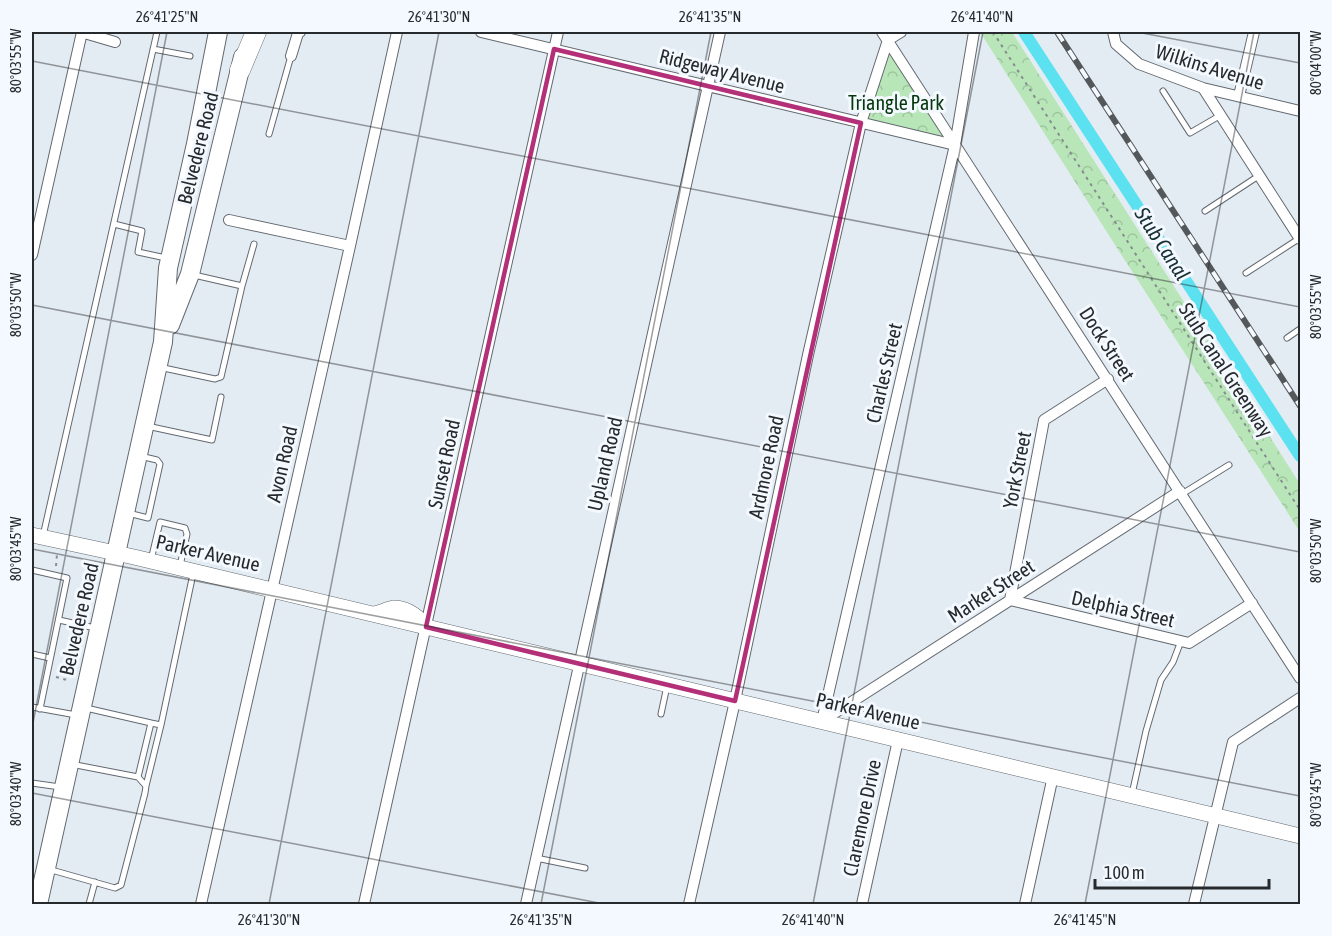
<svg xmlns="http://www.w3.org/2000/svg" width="1332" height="936" font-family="'Asap Condensed',sans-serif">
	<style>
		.park { fill: url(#park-crowns) }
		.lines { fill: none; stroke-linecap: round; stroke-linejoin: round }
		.canal { stroke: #5ce1f1; stroke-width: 12 }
		.lane-casing { stroke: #636970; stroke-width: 7 }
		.street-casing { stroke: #636970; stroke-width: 12 }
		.secondary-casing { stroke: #636970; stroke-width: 16 }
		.primary-casing { stroke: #636970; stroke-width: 20 }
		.highway-casing { stroke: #636970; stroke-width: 21 }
		.path { stroke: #868b90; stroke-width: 2; stroke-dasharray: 3 4.5; stroke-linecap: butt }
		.lane { stroke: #fff; stroke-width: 5 }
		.street { stroke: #fff; stroke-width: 10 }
		.secondary { stroke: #fff; stroke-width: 15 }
		.primary { stroke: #fff; stroke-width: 18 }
		.highway { stroke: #fff; stroke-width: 20 }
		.rail-casing { stroke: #54585b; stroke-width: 6 }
		.rail { stroke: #f3f9ff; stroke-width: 4; stroke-dasharray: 11; stroke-linecap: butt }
		.marked { fill: none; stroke: #b33079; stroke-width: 4.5; stroke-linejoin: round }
		.ticks { fill: none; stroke: #272a2c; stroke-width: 1.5; stroke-opacity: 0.45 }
		.labels { text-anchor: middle; stroke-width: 6; stroke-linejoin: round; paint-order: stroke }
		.street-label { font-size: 20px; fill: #272a2c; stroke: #f3f9ff }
		.park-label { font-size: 20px; fill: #04370a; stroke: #f3f9ff }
		.water-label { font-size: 21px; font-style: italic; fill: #182f32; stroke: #f3f9ff }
		.neatline { fill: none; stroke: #272a2c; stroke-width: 2 }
		.ticks-label { font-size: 15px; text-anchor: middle; fill: #272a2c }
	</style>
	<defs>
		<pattern id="park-crowns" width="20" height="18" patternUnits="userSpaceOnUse" patternTransform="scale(1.5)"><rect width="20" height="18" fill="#b8e6b8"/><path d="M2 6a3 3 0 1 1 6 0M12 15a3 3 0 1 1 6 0" fill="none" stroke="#9ec59e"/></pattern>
	</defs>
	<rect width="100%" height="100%" fill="#e4ecf3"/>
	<path class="park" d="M980 32H1012L1300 484V532L1117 248Z
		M888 40 955 145 861 123Z"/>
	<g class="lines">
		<path class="canal" d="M1024 32 1300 456"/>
		<defs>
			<path id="lane" d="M153 49 190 56
				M1163 91 1190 133 1221 115
				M269 134 291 56
				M1205 211 1260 175
				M114 224 142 231 138 252 166 258
				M1246 273 1300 238
				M194 275 242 286
				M1287 338 1300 329
				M159 367 215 379 221 377 242 286 254 244
				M147 426 212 440 221 397
				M1182 494 1229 465
				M128 513 148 518 160 464 157 460 140 456
				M43 536 157 32
				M151 560 160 522 185 528 187 534 180 566
				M32 570 67 578 40 709
				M59 620 95 628
				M32 654 50 658
				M32 707 76 715
				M661 714 667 686
				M151 723 161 725 193 574
				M71 764 138 777 151 723 86 708
				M32 783 60 787
				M146 786 161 725
				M1132 794 1146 731 1161 680 1173 662 1181 641
				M536 858 585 868
				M48 869 115 888 121 885 145 793 146 786 138 777
				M89 904 95 882"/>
			<path id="street" d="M81 32 115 42
				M481 32 955 145
				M882 32 1300 678
				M1113 32 1116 44 1139 64 1203 88 1300 111
				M291 56 298 33 300 32
				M1203 88 1300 239
				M1239 96 1254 32
				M229 220 350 246
				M32 255 82 32
				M1108 379 1044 420 1010 600 1189 643 1252 603
				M822 721 955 145 974 32
				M822 721 1180 491
				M201 904 350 246 397 32
				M364 904 558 32
				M526 904 720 32
				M689 904 733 710 808 355 861 123 888 40 901 32
				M862 904 898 740
				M1025 904 1053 776
				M1194 904 1233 742 1300 698"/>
			<path id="secondary" d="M32 535 134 557 1300 836
				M374 614C380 613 388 609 394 608 407 608 417 616 425 625"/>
			<path id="primary" d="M170 325 190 274 243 57
				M38 904 163 342 168 268 196 144 218 32"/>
			<path id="highway" d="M240 70 256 32"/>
		</defs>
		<use href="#lane" class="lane-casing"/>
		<use href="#street" class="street-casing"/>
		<use href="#secondary" class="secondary-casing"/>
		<use href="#primary" class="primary-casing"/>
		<use href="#highway" class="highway-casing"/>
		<path class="path" d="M993 32 1300 510
			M56 566 57 554
			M56 677 67 680"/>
		<use href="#lane" class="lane"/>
		<use href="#street" class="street"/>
		<use href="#secondary" class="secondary"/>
		<use href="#primary" class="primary"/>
		<use href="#highway" class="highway"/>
		<defs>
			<path id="rail" d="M1057 32 1300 406"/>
		</defs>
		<use href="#rail" class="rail-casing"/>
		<use href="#rail" class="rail"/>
	</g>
	<path class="marked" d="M554 49 861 123 735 701 426 627Z"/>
	<path class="ticks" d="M1137 32 1300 63M32 61 1300 307M32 305 1300 552M32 549 1300 796M32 728 167 32M32 793 604 904M269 904 439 32M541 904 711 32M813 904 983 32M1085 904 1254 32"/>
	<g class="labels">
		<g class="street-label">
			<text transform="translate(1210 67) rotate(17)" y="7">Wilkins Avenue</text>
			<text transform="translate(722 71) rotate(14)" y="7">Ridgeway Avenue</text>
			<text transform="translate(198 148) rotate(-76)" y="7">Belvedere Road</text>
			<text transform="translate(1107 344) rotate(57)" y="7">Dock Street</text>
			<text transform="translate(1226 370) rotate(57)" y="7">Stub Canal Greenway</text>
			<text transform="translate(884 373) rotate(-77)" y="7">Charles Street</text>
			<text transform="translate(282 464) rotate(-77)" y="7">Avon Road</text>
			<text transform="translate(444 464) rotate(-78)" y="7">Sunset Road</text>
			<text transform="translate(605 464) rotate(-77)" y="7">Upland Road</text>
			<text transform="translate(766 467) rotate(-78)" y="7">Ardmore Road</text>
			<text transform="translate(1017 470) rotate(-79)" y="7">York Street</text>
			<text transform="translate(208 553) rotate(13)" y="7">Parker Avenue</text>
			<text transform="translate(991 591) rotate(-33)" y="7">Market Street</text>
			<text transform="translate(1123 609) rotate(13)" y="7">Delphia Street</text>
			<text transform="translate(79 619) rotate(-77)" y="7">Belvedere Road</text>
			<text transform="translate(868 711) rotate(13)" y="7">Parker Avenue</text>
			<text transform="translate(862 818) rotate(-78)" y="7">Claremore Drive</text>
		</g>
		<g class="park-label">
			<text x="896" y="110">Triangle Park</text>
		</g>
		<g class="water-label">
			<text transform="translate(1162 244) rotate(57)" y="7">Stub Canal</text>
		</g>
	</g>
	<rect width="1332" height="936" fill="none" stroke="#f3f9ff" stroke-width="66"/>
	<path d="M1095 879v9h174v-9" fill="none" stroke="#272a2c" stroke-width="3"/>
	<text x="1104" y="879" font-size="18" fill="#272a2c" stroke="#f3f9ff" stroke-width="4.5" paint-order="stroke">100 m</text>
	<rect x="33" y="33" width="1266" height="870" class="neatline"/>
	<g class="ticks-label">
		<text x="167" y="22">26°41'25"N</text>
		<text x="439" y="22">26°41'30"N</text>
		<text x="710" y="22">26°41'35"N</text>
		<text x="982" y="22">26°41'40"N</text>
		<text transform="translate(16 61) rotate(-90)" y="5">80°03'55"W</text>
		<text transform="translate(1316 63) rotate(-90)" y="5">80°04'00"W</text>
		<text transform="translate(16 305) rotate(-90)" y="5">80°03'50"W</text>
		<text transform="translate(1316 307) rotate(-90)" y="5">80°03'55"W</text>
		<text transform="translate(16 549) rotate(-90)" y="5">80°03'45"W</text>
		<text transform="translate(1316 551) rotate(-90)" y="5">80°03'50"W</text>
		<text transform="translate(16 794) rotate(-90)" y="5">80°03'40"W</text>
		<text transform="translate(1316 795) rotate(-90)" y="5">80°03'45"W</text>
		<text x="269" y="925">26°41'30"N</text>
		<text x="541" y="925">26°41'35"N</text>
		<text x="813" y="925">26°41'40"N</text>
		<text x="1085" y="925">26°41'45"N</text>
	</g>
</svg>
